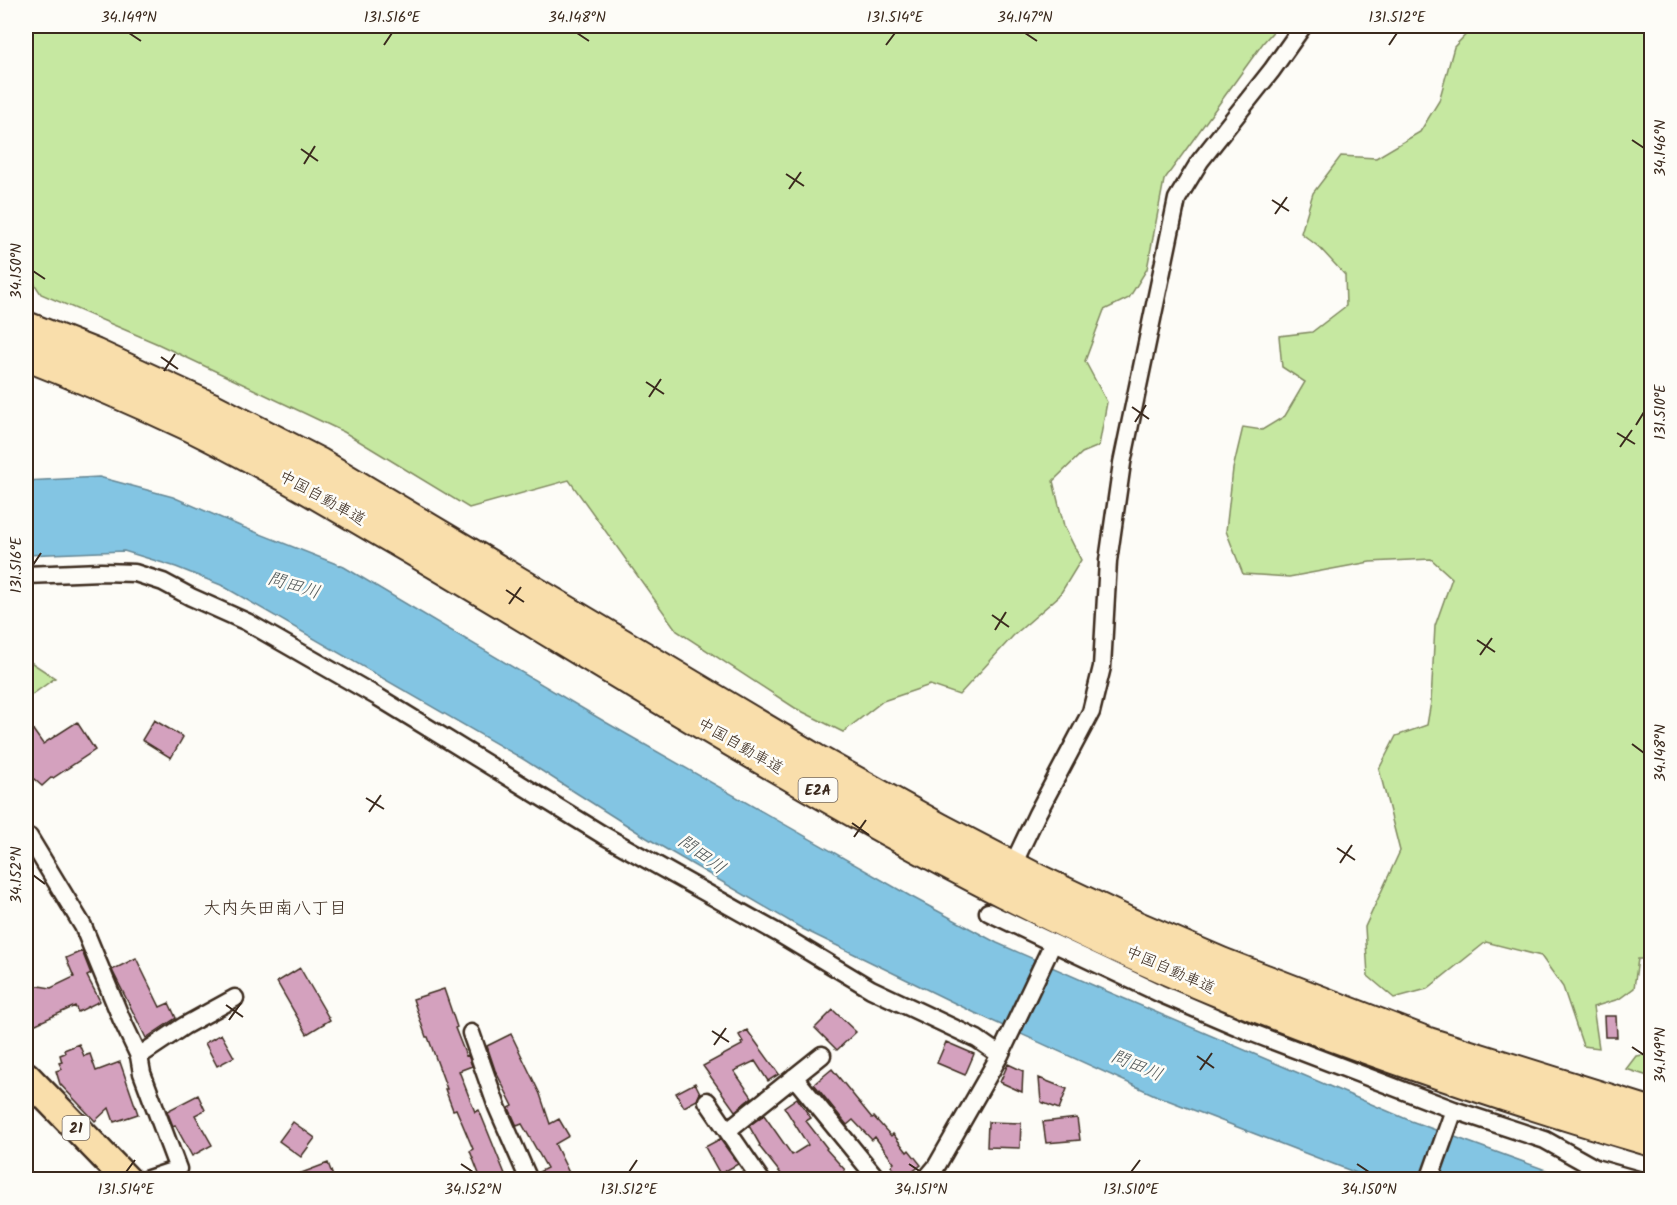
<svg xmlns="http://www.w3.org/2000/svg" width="1677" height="1205" font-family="Kalam,'Klee One',sans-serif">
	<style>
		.green { fill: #c6e8a1; stroke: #808960; stroke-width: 1.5 }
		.water { fill: #83c5e3; stroke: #668794; stroke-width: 1.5 }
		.building { fill: #d4a1be; stroke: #3b2a1e; stroke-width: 1.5 }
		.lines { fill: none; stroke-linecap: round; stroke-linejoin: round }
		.street-casing { stroke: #3b2a1e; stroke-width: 21 }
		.primary-casing { stroke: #3b2a1e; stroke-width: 32 }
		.highway-casing { stroke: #3b2a1e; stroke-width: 36 }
		.street { stroke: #fdfcf7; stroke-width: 16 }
		.primary { stroke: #f9deab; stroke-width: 27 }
		.highway { stroke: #f9deab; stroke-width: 32 }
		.ticks { fill: none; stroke: #3b2a1e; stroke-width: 2 }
		.labels { text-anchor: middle; stroke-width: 5; stroke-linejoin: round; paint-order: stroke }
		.shield { fill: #fdfcf7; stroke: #75695f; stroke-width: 1.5 }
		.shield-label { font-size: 15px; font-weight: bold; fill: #3b2a1e }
		.street-label { font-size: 16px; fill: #3b2a1e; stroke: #fdfcf7 }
		.water-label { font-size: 18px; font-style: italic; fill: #515859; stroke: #fdfcf7 }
		.neighbourhood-label { font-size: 18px; fill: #3b2a1e; stroke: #fdfcf7 }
		.neatline { fill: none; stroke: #3b2a1e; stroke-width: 2 }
		.ticks-label { font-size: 15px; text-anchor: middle; fill: #3b2a1e }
	</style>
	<rect width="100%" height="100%" fill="#fdfcf7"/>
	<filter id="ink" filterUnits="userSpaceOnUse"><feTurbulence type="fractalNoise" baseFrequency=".0167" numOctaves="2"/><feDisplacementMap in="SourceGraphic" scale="12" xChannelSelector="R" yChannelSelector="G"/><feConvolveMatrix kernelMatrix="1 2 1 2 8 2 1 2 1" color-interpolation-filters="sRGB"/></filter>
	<g filter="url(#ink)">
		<path class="green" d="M26 26H1278L1263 43 1164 180 1147 269 1129 298 1104 310 1085 361 1107 402 1099 446 1082 453 1053 481 1064 526 1081 560 1059 596 1013 636 959 695 930 685 883 701 843 732 795 708 677 631 569 480 469 508 344 432 158 344 41 294 26 271Z
			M1474 26H1651V959H1638L1634 988 1619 999 1593 1007 1599 1048 1583 1046 1563 987 1541 956 1486 942 1427 989 1394 998 1368 976 1365 927 1400 851 1379 769 1396 736 1427 725 1431 702 1435 626 1452 578 1431 559 1370 562 1289 577 1243 574 1226 531 1233 469 1243 427 1262 430 1285 416 1305 382 1282 367 1279 336 1312 332 1346 306 1345 275 1320 248 1301 233 1313 193 1341 156 1376 158 1420 132 1439 101 1454 47Z
			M26 659 55 678 26 699Z
			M1651 1054V1077L1626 1069 1636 1056Z"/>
		<path class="water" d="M99 477 173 497 240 526 344 567 607 723 910 896 997 943 1104 990 1411 1121 1554 1173 1565 1179H1372L1157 1096 975 1013 803 929 647 838 523 759 221 585 176 567 124 551 26 555V481Z"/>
		<path class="building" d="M26 720 43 744 77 722 95 750 53 778 52 777 42 786 34 779 26 787Z
			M154 720 183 737 171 758 142 740Z
			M82 951 91 974 87 976 100 1001 78 1012 75 1006 36 1024 26 1022V984L51 988 74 977 66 958Z
			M136 958 160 1007 169 1003 176 1018 146 1038 112 970Z
			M300 968 330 1020 307 1034 277 982Z
			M444 989 457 1027 455 1028 466 1056 468 1055 472 1066 459 1071 475 1112 479 1110 507 1179H481L470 1151 473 1149 456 1109 453 1110 445 1089H447L428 1037H426L413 999Z
			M833 1010 856 1032 837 1050 815 1028Z
			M1604 1016H1616L1617 1037H1605Z
			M747 1030 779 1074 768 1081 755 1061 734 1071 752 1097 735 1111 703 1066 742 1045 741 1043 743 1042 739 1035Z
			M221 1034 234 1057 217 1066 205 1043Z
			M511 1034 540 1094 550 1124 559 1119 569 1136 555 1144 572 1179H539L537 1173 547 1168 522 1124 517 1126 509 1108 513 1106 495 1070 487 1046Z
			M946 1042 974 1054 965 1075 937 1063Z
			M79 1044 84 1056 90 1054 96 1071 120 1062 138 1114 114 1122 109 1108 95 1121 60 1084 56 1071 62 1069 59 1063 62 1062 60 1055 65 1053 64 1050Z
			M1008 1064 1023 1071 1022 1092 1000 1082Z
			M832 1069 872 1118 874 1117 891 1136 893 1134 907 1152 909 1150 921 1165 903 1179 891 1166 894 1163 875 1137 872 1140 853 1120 847 1125 814 1084Z
			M1039 1078 1067 1089 1059 1109 1041 1102Z
			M695 1083 700 1093 697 1100 684 1107 676 1093Z
			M198 1095 205 1110 195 1115 212 1145 192 1156 175 1125 173 1126 167 1111Z
			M797 1098 811 1118 806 1121 827 1148 826 1149 845 1170 844 1171 850 1179H785L759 1146 760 1145 749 1126 764 1115 792 1155 808 1145 784 1107Z
			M1077 1118 1080 1140 1046 1143 1043 1122Z
			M293 1122 315 1138 301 1157 279 1141Z
			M988 1122 1021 1123 1020 1148 987 1147Z
			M720 1139 738 1164 720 1174 705 1147Z
			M328 1163 334 1179H288V1178Z"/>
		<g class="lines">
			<defs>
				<path id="street" d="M26 575 101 572 135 573 163 582 191 597 247 622 378 697 603 835 778 933 871 989 977 1039 1000 1055
					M26 838 29 837 83 926 121 1018 139 1056
					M1018 854 1037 814 1091 712 1102 667 1108 561 1122 463 1177 199 1200 161 1272 70 1303 26
					M1053 943 1159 993 1250 1032 1454 1110
					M471 1033 497 1107 529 1180
					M794 1077 878 1180
					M707 1101 761 1180
					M728 1130 822 1055
					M145 1180 178 1169 142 1073 139 1056 184 1026 235 998
					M925 1180 936 1167 1000 1055 1053 943 988 912
					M1429 1180 1454 1110 1545 1140 1595 1168 1638 1180"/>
				<path id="primary" d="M26 1076 127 1180"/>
				<path id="highway" d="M26 328 94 355 209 408 318 464 814 760 940 830 1036 880 1135 927 1221 964 1345 1012 1428 1044 1652 1114
					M26 354C82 376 138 400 193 426 258 458 321 495 384 532 523 612 659 699 799 779 932 856 1070 929 1213 988 1356 1047 1503 1096 1652 1140"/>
			</defs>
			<use href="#street" class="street-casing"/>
			<use href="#primary" class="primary-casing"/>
			<use href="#highway" class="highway-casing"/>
			<use href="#street" class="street"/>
			<use href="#primary" class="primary"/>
			<use href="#highway" class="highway"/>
		</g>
	</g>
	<path class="ticks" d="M129 33 141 41M577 33 589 41M1025 33 1037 41M384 45 392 33M886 45 895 33M1389 45 1397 33M1632 140 1644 148M301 149 318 161M304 164 315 146M786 174 804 186M789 189 801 172M1272 200 1289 211M1275 214 1287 197M33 271 45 279M161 357 178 369M164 371 175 354M646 382 664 394M649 397 661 379M1132 407 1149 419M1135 422 1146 405M1636 425 1644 412M1617 433 1635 444M1620 447 1632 430M33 565 41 553M506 590 524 602M509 604 521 587M992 615 1009 627M995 630 1006 612M1477 640 1495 652M1480 655 1492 638M1632 744 1644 753M366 798 384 809M369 812 381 795M852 823 869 835M854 837 866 820M1337 848 1355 860M1340 863 1352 845M33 875 45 884M226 1005 243 1017M229 1020 241 1003M712 1031 729 1042M714 1045 726 1028M1632 1047 1644 1055M1197 1056 1214 1068M1200 1070 1212 1053M461 1164 473 1172M909 1164 921 1172M1357 1164 1369 1172M126 1172 135 1160M629 1172 637 1160M1131 1172 1140 1160"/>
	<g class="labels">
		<g class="shield">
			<rect x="798.5" y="778" width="39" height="24" rx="4.5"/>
			<rect x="62.5" y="1116" width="27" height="24" rx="4.5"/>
		</g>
		<g class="shield-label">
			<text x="818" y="795">E2A</text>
			<text x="76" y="1133">21</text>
		</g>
		<g class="street-label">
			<text transform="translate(323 497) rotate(29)" y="6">中国自動車道</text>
			<text transform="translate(741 745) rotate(30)" y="6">中国自動車道</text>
			<text transform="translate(1171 969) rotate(24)" y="6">中国自動車道</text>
		</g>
		<g class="water-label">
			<text transform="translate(294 585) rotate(17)" y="6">問田川</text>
			<text transform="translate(702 854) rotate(36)" y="6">問田川</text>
			<text transform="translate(1137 1065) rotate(23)" y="6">問田川</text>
		</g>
		<g class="neighbourhood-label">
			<text x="275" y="914">大内矢田南八丁目</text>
		</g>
	</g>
	<rect width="1677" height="1205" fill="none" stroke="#fdfcf7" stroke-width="66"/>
	<rect x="33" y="33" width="1611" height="1139" class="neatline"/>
	<g class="ticks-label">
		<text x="129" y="22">34.149°N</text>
		<text x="392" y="22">131.516°E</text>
		<text x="577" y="22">34.148°N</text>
		<text x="895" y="22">131.514°E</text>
		<text x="1025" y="22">34.147°N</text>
		<text x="1397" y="22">131.512°E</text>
		<text transform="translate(1660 148) rotate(-90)" y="5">34.146°N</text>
		<text transform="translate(16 271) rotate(-90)" y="5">34.150°N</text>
		<text transform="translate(1660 412) rotate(-90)" y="5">131.510°E</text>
		<text transform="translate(16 565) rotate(-90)" y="5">131.516°E</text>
		<text transform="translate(1660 753) rotate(-90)" y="5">34.148°N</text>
		<text transform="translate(16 875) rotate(-90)" y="5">34.152°N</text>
		<text transform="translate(1660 1055) rotate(-90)" y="5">34.149°N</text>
		<text x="126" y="1194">131.514°E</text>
		<text x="473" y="1194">34.152°N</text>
		<text x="629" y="1194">131.512°E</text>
		<text x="921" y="1194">34.151°N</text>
		<text x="1131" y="1194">131.510°E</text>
		<text x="1369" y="1194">34.150°N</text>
	</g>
</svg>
